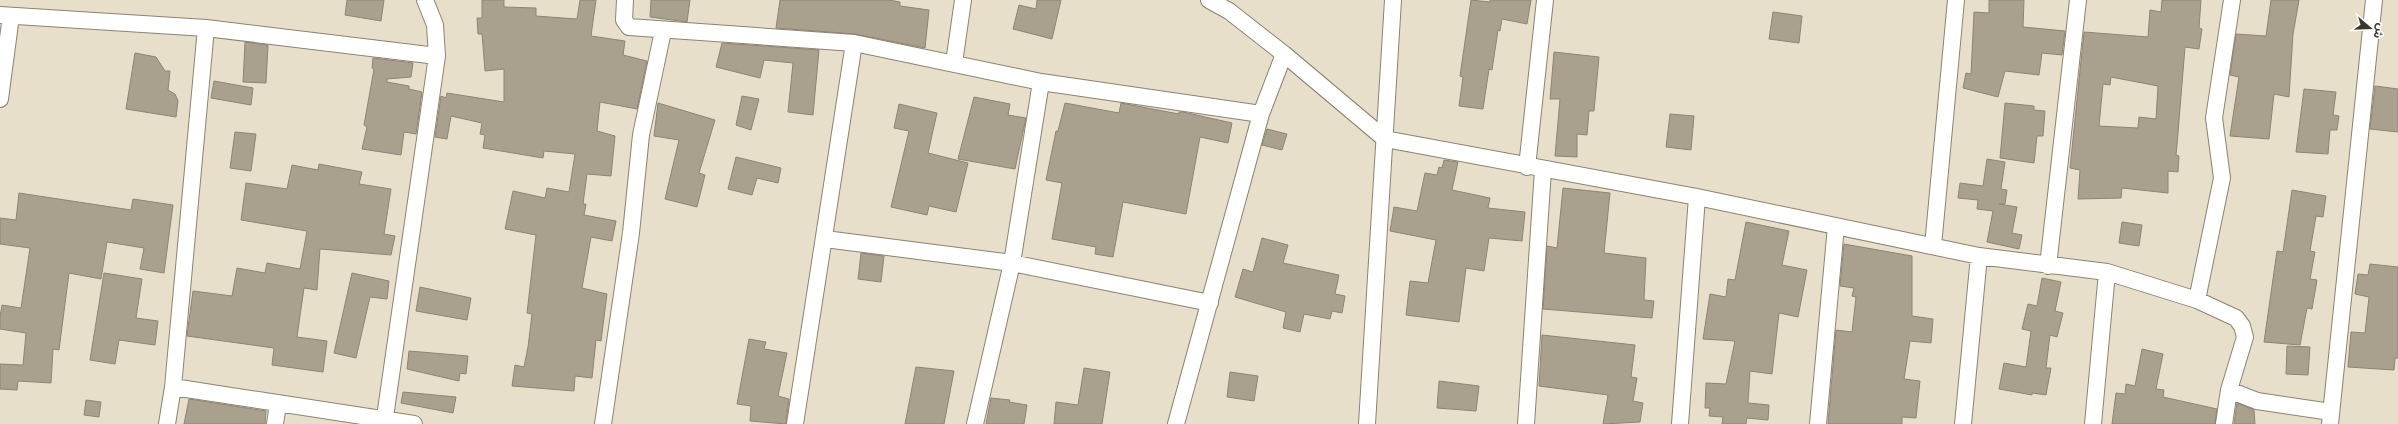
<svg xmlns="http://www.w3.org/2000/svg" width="2398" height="424" font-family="'Exo 2','Noto Sans Arabic',sans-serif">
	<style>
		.building { fill: #a9a08d; stroke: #8d8573; fill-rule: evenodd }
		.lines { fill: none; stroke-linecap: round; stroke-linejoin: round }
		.minor-casing { stroke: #8b8371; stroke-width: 18 }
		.minor { stroke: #fff; stroke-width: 16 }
	</style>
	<rect width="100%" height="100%" fill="#e8dfcb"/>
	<path class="building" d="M347 0H384L381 21 345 15Z
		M482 0H504V7L536 8V16L577 19 580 0H596L591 36 625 41 623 55 647 61 637 109 600 102 597 131 615 136 611 176 587 174 583 204H586L584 215 616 221 612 241 591 237 582 288 607 294 601 341 596 340 592 378 575 376 574 391 512 386 515 365 524 367 528 347 532 314 527 313 536 235 505 229 513 191 545 198 547 188 569 192 575 154 544 151 543 158 483 148 485 135 480 134 482 123 451 116 447 139 435 137 441 96 446 98 447 93 504 102V69L485 71 482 34H478L477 18H482Z
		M651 0H690L687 22 650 17Z
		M780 0H889L900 2V6L929 10 925 48 855 34 776 28Z
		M1037 0H1061L1052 39 1013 29 1019 5 1036 9Z
		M1471 0 1490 2V0H1531L1527 24 1502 19 1500 31 1498 30 1492 70 1489 69 1483 109 1459 106 1463 77 1460 76Z
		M1989 0H2024L2023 27 2065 31 2062 55 2042 53 2039 75 2005 71 1998 97 1963 88 1966 73 1971 74 1974 12 1989 13Z
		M2162 0H2201L2199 28 2202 29 2199 49 2185 47 2177 145 2176 155 2179 156 2178 172 2168 171V193L2122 188 2121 198 2078 199 2080 170 2070 168 2084 32 2148 37 2150 10 2161 12ZM2111 77 2158 86 2156 119 2139 117 2138 128 2099 126 2103 84 2110 85Z
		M2271 0H2299L2293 34 2289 97 2274 94 2269 139 2230 136 2239 77 2230 75 2236 34 2266 36Z
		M1773 12 1802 16 1799 43 1769 39Z
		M245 42 268 45 266 83 243 82Z
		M722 43 819 50 813 115 788 112 793 63 764 60 760 78 716 67Z
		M1554 52 1599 57 1594 111H1589L1587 135 1577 134V157L1555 156 1560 99H1550Z
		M135 53 156 57 165 71H170L168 90 175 94 178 101 176 117 126 109Z
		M373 58 413 63 411 77 387 79V82L409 86V89L422 92 416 134 404 132 401 155 362 149 367 127 364 125 374 69 372 68Z
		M214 81 253 88 251 105 211 98Z
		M2375 86 2398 89V132L2370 129Z
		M2304 89 2336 92 2333 115 2339 116 2337 130H2330L2328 154 2296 152Z
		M742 96 759 99 751 130 736 125Z
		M974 97 1010 104 1008 115 1026 118 1015 169 958 159Z
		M658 103 715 120 699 173 705 175 697 207 665 199 679 140 654 136Z
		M1065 103 1119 113 1121 103 1179 114V112H1183L1232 123 1228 143 1200 137 1186 214 1123 202 1113 257 1095 254 1096 247 1052 239 1062 183 1046 180 1056 131H1058Z
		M2005 103 2034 106V110L2045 111 2043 136H2037L2034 163 2000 158Z
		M899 104 937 113 928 153 968 163 956 212 929 206 927 215 891 207 909 131 894 128Z
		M1670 114 1694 116 1691 150 1666 147Z
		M1267 129 1287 134 1282 150 1262 145Z
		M235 132 256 134 251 171 230 168Z
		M736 157 781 168 778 183 757 178 752 195 728 189Z
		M1987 159 2005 162 2001 189 2007 190 2005 204H1999L2017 207 2012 233 2022 235 2019 249 1987 242 1993 211 1977 209 1978 200 1958 198 1960 183 1983 186Z
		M1444 160 1458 162 1452 190 1490 198 1488 208 1525 212 1522 241 1489 238 1484 271 1466 268 1459 322 1406 315 1410 281 1428 283 1436 240 1390 231 1394 207 1417 211 1425 173 1437 175 1439 167 1442 168Z
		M319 164 362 172 359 184 391 189 384 234 395 236 391 255 320 249 317 290 304 288 297 337 327 341 323 372 272 365 274 348 187 336 193 291 232 296 237 268 265 273 267 263 300 269 307 231 241 220 246 183 287 189 292 165 318 170Z
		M1563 188 1610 193 1604 253 1646 258 1644 300 1654 301 1652 318 1543 309 1547 246 1557 248Z
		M2292 190 2326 196 2323 217 2316 216 2310 251 2315 252 2310 279 2317 280 2312 309 2307 308 2300 345 2264 342 2277 251 2283 252Z
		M19 193 131 210 133 199 173 205 164 273 140 269 144 248 107 242 101 279 69 273 59 350 53 349 51 383 18 381 17 390 0 389V364L23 365 26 333 0 329V317L2 305 21 308 30 248 0 244V218L16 220Z
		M1746 222 1789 231 1782 265 1807 270 1798 317 1779 313 1772 374 1750 371 1748 403 1769 405 1768 420 1747 418 1746 424H1722L1723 417 1709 416 1710 408H1705L1706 383 1726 384 1735 341 1703 339 1710 294 1726 297 1728 279 1735 280Z
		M2122 222 2142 225 2139 246 2119 243Z
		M1262 238 1288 245 1283 263 1339 275 1335 294 1345 296 1342 313 1332 311 1330 319 1304 314 1300 332 1283 328 1286 312 1235 297 1243 269 1253 272Z
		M1844 244 1912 256V316L1933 319 1931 343 1910 341 1904 379 1920 381 1916 418 1902 417V424H1828L1836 330 1852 332 1856 297 1852 296 1854 288 1840 286Z
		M861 253 884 256 881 282 858 279Z
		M2370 264 2398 267V358H2395L2394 370 2348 367 2351 332 2365 333 2369 297 2355 294 2358 274 2368 275Z
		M104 273 142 279 136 318 158 321 155 345 119 340 115 364 90 360Z
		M352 273 389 281 387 299 370 297 356 358 334 353Z
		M2042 278 2061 282 2055 311 2063 313 2057 337 2050 335 2046 368H2051L2046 395 2032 393V395L1999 389 2004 363 2026 367 2031 331 2022 329 2028 304 2037 306Z
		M420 287 471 298 467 320 416 311Z
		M1542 335 1635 345 1631 377 1637 378 1633 401 1643 403 1640 422 1603 424 1608 395 1539 386Z
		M749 339 766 342 764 349 787 353 778 396 789 399 786 424 750 421 751 406 737 404Z
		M2287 346 2310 347 2308 375 2286 374Z
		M2142 349 2163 354 2156 389 2164 390 2163 397 2217 409 2215 424H2112L2116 393 2125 394 2126 384 2135 386Z
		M409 351 468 356 466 374 460 373 459 381 407 369Z
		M916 367 954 371 944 424H905Z
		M1084 368 1110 372 1102 424H1054L1056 402 1078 405Z
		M1230 372 1258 376 1254 401 1227 397Z
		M1439 381 1479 386 1476 411 1437 408Z
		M403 392 456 397 453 413 401 403Z
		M991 398 1010 400 1009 402 1027 405 1024 424H986Z
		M189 399 266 411 265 424H184Z
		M86 400 101 402 99 417 84 415Z
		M2237 403 2254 410 2255 424H2234Z"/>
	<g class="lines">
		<defs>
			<path id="minor" d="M625 0 624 20 629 27 854 43 1041 82 1261 114
				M1209 0 1229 11 1284 54 1385 139 1697 197 1979 256 2107 272 2197 300 2236 318 2242 326 2245 337 2229 390 2224 424
				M0 15 206 28 437 56
				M954 63 963 0
				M0 99 11 16
				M1527 167 1545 0
				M825 239 1012 263 1041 82
				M1933 246 1956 0
				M2048 266 2078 0
				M2197 300 2222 178 2214 118 2232 0
				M173 387 414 424
				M2229 390 2257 401 2331 412
				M167 424 173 387 206 28
				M275 424 278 404
				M384 424 437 56 435 25 425 0
				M603 424 631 233 641 135 663 31
				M795 424 854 43
				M975 424 1012 263 1210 303
				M1176 424 1261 114 1284 54
				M1367 424 1393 0
				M1526 424 1543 170
				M1680 424 1697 197
				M1818 424 1836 226
				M1963 424 1979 256
				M2093 424 2107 272
				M2330 424 2374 0"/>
		</defs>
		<use href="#minor" class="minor-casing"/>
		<use href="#minor" class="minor"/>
	</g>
	<g transform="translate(2370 28) rotate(109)" stroke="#ffffff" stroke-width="3" paint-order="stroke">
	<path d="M0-3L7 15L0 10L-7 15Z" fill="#3a372f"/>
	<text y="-6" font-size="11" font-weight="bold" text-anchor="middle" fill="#3a372f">ش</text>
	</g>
</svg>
